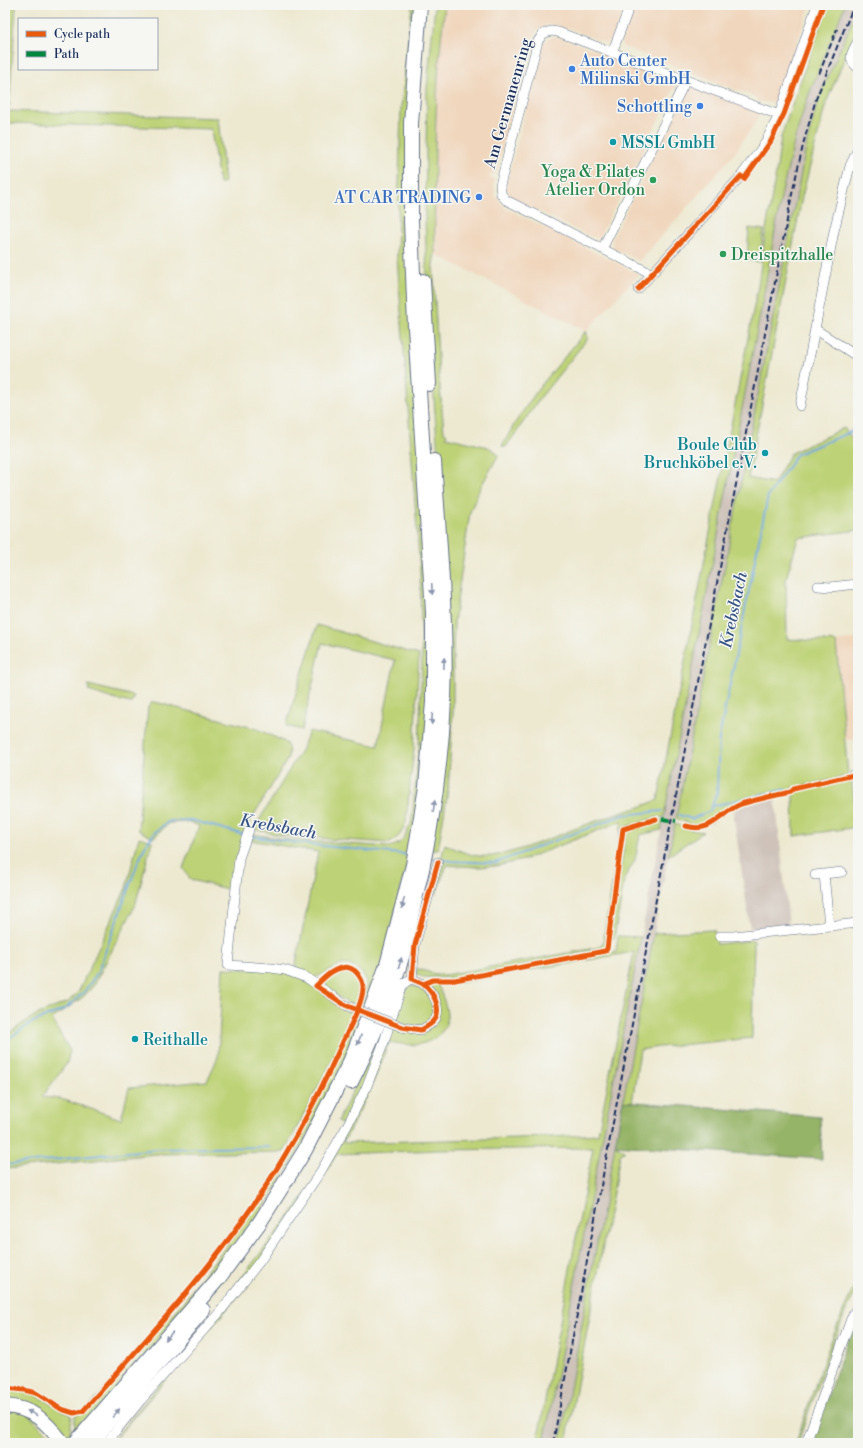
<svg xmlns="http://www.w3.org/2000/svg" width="863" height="1448" font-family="'Libre Bodoni',serif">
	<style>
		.built { fill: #f0d6bc }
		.industrial { fill: #cec2b9 }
		.green { fill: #bdd276; stroke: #6c806a; fill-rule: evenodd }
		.forest { fill: #96b467; stroke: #587262 }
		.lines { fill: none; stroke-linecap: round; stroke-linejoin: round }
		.stream { stroke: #76abe3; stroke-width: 2 }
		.minor-casing { stroke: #647086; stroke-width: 10 }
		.highway-casing { stroke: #647086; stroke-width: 16 }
		.minor { stroke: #fff; stroke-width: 9 }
		.highway { stroke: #fff; stroke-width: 14 }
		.rail { stroke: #1b2f5e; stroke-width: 2; stroke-dasharray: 6 3; stroke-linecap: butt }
		.minor-bridge-casing { stroke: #647086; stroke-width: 10; stroke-linecap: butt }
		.minor-bridge { stroke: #fff; stroke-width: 9 }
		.quiet { stroke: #00873e; stroke-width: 4; stroke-dasharray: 8 4; stroke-linecap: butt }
		.cycleway-casing { stroke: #f6f6f2; stroke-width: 8 }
		.cycleway { stroke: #e8590c; stroke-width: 5 }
		.oneway { fill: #8d97ae }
		.shop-dot { fill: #3f7fe0; stroke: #f6f6f2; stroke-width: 1.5 }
		.culture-dot { fill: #0f9aa8; stroke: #f6f6f2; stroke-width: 1.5 }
		.leisure-dot { fill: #2e9e5b; stroke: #f6f6f2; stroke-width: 1.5 }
		.labels { text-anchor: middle; stroke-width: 3; stroke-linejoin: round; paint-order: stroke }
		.shop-label { font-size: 16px; fill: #366cbe; stroke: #f6f6f2; text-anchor: end }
		.street-label { font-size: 16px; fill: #1b2f5e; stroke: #f6f6f2 }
		.culture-label { font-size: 16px; fill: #0d838f; stroke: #f6f6f2; text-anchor: start }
		.leisure-label { font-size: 16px; fill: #27864d; stroke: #f6f6f2; text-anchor: end }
		.water-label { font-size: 17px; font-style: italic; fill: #365486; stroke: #f6f6f2 }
	</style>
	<rect width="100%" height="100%" fill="#f6f6f2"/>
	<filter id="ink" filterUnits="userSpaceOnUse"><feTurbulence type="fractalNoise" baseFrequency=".025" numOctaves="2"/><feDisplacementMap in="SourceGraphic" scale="8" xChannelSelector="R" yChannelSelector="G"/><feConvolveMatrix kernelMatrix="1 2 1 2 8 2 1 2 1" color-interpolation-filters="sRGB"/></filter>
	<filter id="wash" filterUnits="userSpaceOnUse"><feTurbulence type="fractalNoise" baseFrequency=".012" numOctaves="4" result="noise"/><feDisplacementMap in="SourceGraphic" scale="16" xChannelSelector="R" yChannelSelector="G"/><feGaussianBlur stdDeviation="0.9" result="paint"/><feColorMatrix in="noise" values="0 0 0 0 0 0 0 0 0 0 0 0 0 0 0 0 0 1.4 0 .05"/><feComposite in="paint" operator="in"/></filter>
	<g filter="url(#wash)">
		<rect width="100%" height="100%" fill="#ede9d1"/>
		<path class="built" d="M445 5H625L613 36 607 43 567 28 564 29 557 25H547L537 31 530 42 495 174 491 173 489 177 494 179 495 195 500 202 504 205 505 208 639 274 586 331 435 254V123L436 95Z
			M635 5H731L745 9 747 5H810L780 93 777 98 770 103 757 101 755 97 624 47 622 45V39Z
			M557 36 670 78 674 81 676 85 600 236 598 238 591 237 514 199 510 196 506 187 542 47 543 44 549 38Z
			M694 88 761 113 735 153 639 261 614 248 612 242 613 237 686 93 688 91Z
			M858 638V739L845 740 836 642Z"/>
		<path class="industrial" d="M845 5H858V7L818 100 807 142 668 856 560 1443H544L760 315 782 192 795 138 808 97Z
			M775 796 789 926 750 928 733 812 741 806Z"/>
		<path class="green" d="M5 5H16L9 106H5Z
			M412 5H416L409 83 428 574 427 735 412 843 385 953 366 1010 360 1007C363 1001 367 994 367 987 368 975 354 963 342 965 332 966 323 977 314 977 309 977 300 971 295 968L318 852 250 840 253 834 283 839 389 847 398 844 404 838 411 824 419 749 422 657 420 571 397 257 401 107Z
			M435 5H445C434 89 434 170 435 254L433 265 439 377 444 432 447 434 446 437 488 447 495 451 498 456 480 488 470 512 454 622 453 656V712L448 790 438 850H431L446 575 428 310 425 217 427 88Z
			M827 5H845L808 97 795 138 782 192 760 315 664 817 655 818 622 828 606 948 459 978 424 977 417 975 415 968 431 973 445 975 596 948 603 943 622 821 523 860 496 866 478 867 447 865 436 894 432 893 445 844C459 851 475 858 492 856 524 851 555 836 585 825 609 816 634 810 658 800L758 286 765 235 777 167 781 137Z
			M858 7V31L844 60 826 103 802 197 748 478 774 483 791 453 844 428 858 446V530L798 538 786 579 787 639 836 642 848 776 792 788 787 791C772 795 754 798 739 804 710 816 712 837 676 818L807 142 818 100Z
			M8 111 218 118 225 182 219 184 211 129 7 123Z
			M749 228 764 230 759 262 747 260Z
			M586 331 588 338 540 398 506 447 502 446 515 423 539 388Z
			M317 625 419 655 414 749 406 822 400 835 390 843 283 836 254 829 303 747 309 731 378 746 395 660 322 643 302 730 286 726Z
			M88 685 134 696 131 703 113 699 89 691Z
			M155 702 257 729 285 742 288 747 289 754 287 760 246 828 237 858 231 890 191 880 183 868 199 826 190 822 169 823 153 838 138 830 148 707 151 703Z
			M851 778 858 827 794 836 793 791Z
			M657 820H663L661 830 640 835 635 860 625 877 614 938H610L626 831 627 829Z
			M675 824 688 829 703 832 668 856Z
			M139 837 152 841 135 906 94 985 83 997 52 1019 70 1051 67 1063 42 1097 61 1099 121 1119 129 1088 207 1081 218 1057 223 968 270 970 296 975 354 1012 335 1055 284 1152 155 1154 5 1169V1036L34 1016 68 1002 79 991 126 888Z
			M714 930 717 944 754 940 752 1038 659 1047 640 1050 632 1103 623 1101 654 933Z
			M618 936 641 937 544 1443H537L593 1148 439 1150 337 1154 265 1264 222 1315 111 1443 166 1376 323 1172 392 1026 413 1032 437 1020 429 986 432 982H456L616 951ZM634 952 598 1134 552 1137 343 1143 371 1088 389 1042C407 1045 421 1048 436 1037 443 1032 447 1026 447 1016 447 1005 441 994 438 984L455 983Z
			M345 970C355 973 357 978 361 988L356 1006 346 1002 325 987 328 977 335 972Z
			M411 985C421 987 430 993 433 1003 435 1007 433 1013 433 1017 419 1031 411 1025 394 1021L405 989Z
			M358 1013 364 1016 354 1041 300 1149 256 1219 212 1276 74 1438 75 1415 84 1412 186 1298 244 1222 284 1162 316 1102Z
			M383 1023 387 1025 364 1085 344 1125 338 1121 364 1068Z
			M615 1145 625 1151 620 1155 566 1443H560Z
			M858 1278C858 1292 848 1304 843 1318 827 1359 812 1401 798 1443H796C814 1387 833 1331 858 1278Z
			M5 1390C15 1391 26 1391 36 1395 49 1401 59 1410 72 1415L70 1434 67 1439 5 1400Z
			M5 1408 25 1412 58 1443H5Z"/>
		<path class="forest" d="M623 1101 820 1117 822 1159 615 1145Z
			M858 1314V1443H810L855 1321Z"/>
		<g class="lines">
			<path class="stream" d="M5 40 8 5
				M712 806 786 789
				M679 815 692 819 710 811 717 792 719 738 768 496 797 454 858 429
				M249 836 305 844 410 855
				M430 858 451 861 495 863 623 815 662 811
				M5 1041 33 1022 65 1009 84 992 98 972 138 862 146 845 154 833 169 821 191 820 245 835
				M5 1165 157 1149 270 1147"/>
		</g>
	</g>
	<g filter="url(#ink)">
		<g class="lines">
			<defs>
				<path id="minor" d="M858 41C852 53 846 57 858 68
					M612 53 630 5
					M602 249 686 80
					M652 274 506 200 501 194 500 185 538 41 543 34 551 31 558 32 779 115
					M638 289 741 176 764 145 779 115 817 5
					M815 329 858 357
					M800 406 834 231 850 166 858 149
					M818 586 830 587 858 584
					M852 775 858 774
					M249 830 239 858 228 965 271 968 285 970 307 978 345 1005
					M824 874 829 926
					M815 875 842 872
					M720 936H733L858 923
					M412 979 415 945 438 862
					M106 1443 141 1400 219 1313 260 1261 321 1171 347 1126 366 1088 384 1042 402 986 407 981 412 979C416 981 420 982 423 984 433 992 441 1006 436 1018 433 1024 426 1027 421 1030L402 1027
					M806 1443 851 1319 858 1305"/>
				<path id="highway" d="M423 281 429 384
					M351 1082C370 1045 386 1006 399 967 405 948 408 928 413 908 430 840 441 770 444 700 447 620 439 540 434 461
					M5 1406C34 1408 46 1422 63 1443
					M75 1443 218 1279 260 1222 305 1150 350 1062 371 1009 387 965 413 865 426 787 433 702V612L415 327 411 221V123L420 5
					M91 1443 203 1310"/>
			</defs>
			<use href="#minor" class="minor-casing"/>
			<use href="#highway" class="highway-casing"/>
			<use href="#minor" class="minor"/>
			<use href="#highway" class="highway"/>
			<path class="rail" d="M819 74 837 29
				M553 1443 607 1154 792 194 804 141 816 99 854 5"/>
			<defs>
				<path id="minor-bridge" d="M345 1005 402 1027"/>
			</defs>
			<use href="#minor-bridge" class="minor-bridge-casing"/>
			<use href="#minor-bridge" class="minor-bridge"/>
			<path class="quiet" d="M662 819 676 821"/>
			<defs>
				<path id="cycleway" d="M744 179 771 141 784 114 823 5
					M638 289 741 176
					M686 826C713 834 720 812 741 804 757 799 774 796 790 792L793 789 858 774
					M423 984 433 980H455L605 951 607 949 623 829 656 819
					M5 1388 24 1390 36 1393 61 1409 74 1413 83 1411C138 1349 194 1288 242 1221 281 1167 313 1108 340 1048 347 1032 364 1002 363 986 363 980 360 977 357 973 344 958 325 976 316 986L345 1005 402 1027 421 1030C426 1027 433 1024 436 1018 441 1006 433 992 423 984 420 982 416 981 412 979L415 945 438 862"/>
			</defs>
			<use href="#cycleway" class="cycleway-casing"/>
			<use href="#cycleway" class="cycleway"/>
		</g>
		<defs><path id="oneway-solid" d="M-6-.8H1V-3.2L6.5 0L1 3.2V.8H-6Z"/></defs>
		<g class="oneway">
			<use href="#oneway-solid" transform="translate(432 589) rotate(87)"/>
			<use href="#oneway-solid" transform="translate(444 663) rotate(-89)"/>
			<use href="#oneway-solid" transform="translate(432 719) rotate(94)"/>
			<use href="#oneway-solid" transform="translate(434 806) rotate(-82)"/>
			<use href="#oneway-solid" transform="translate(403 903) rotate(104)"/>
			<use href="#oneway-solid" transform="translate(400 963) rotate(-75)"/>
			<use href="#oneway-solid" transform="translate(359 1040) rotate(112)"/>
			<use href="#oneway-solid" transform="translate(169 1336) rotate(131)"/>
			<use href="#oneway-solid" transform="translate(32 1413) rotate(-152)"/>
			<use href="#oneway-solid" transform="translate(116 1413) rotate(-50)"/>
		</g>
	</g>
	<g class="shop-dot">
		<circle cx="572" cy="69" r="4"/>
		<circle cx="700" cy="106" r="4"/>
		<circle cx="479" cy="197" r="4"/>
	</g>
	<g class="culture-dot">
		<circle cx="613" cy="142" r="4"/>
		<circle cx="765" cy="453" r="4"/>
		<circle cx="135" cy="1039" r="4"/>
	</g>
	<g class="leisure-dot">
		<circle cx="653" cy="180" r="4"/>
		<circle cx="723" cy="254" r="4"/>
	</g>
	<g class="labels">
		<g class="shop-label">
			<text x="580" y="66" text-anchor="start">Auto Center<tspan x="580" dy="18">Milinski GmbH</tspan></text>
			<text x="692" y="112">Schottling</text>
			<text x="471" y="203">AT CAR TRADING</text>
		</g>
		<g class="street-label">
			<text transform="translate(507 103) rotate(-74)" y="6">Am Germanenring</text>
		</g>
		<g class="culture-label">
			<text x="621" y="148">MSSL GmbH</text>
			<text x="757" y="450" text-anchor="end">Boule Club<tspan x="757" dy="18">Bruchköbel e.V.</tspan></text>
			<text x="143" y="1045">Reithalle</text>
		</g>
		<g class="leisure-label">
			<text x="645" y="177">Yoga &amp; Pilates<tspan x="645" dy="18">Atelier Ordon</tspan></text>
			<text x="731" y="260" text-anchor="start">Dreispitzhalle</text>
		</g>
		<g class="water-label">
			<text transform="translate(733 610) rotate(-78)" y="6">Krebsbach</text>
			<text transform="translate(278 826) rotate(10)" y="6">Krebsbach</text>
		</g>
	</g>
	<rect width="863" height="1448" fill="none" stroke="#f6f6f2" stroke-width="20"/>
	<rect x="18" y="18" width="140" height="52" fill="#f6f6f2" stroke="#9ea6b7"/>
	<rect x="26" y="31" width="20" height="6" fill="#e8590c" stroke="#9ea6b7"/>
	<text x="54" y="38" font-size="12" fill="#1b2f5e">Cycle path</text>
	<rect x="26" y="51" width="20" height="6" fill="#00873e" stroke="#9ea6b7"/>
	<text x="54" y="58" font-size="12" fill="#1b2f5e">Path</text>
</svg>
